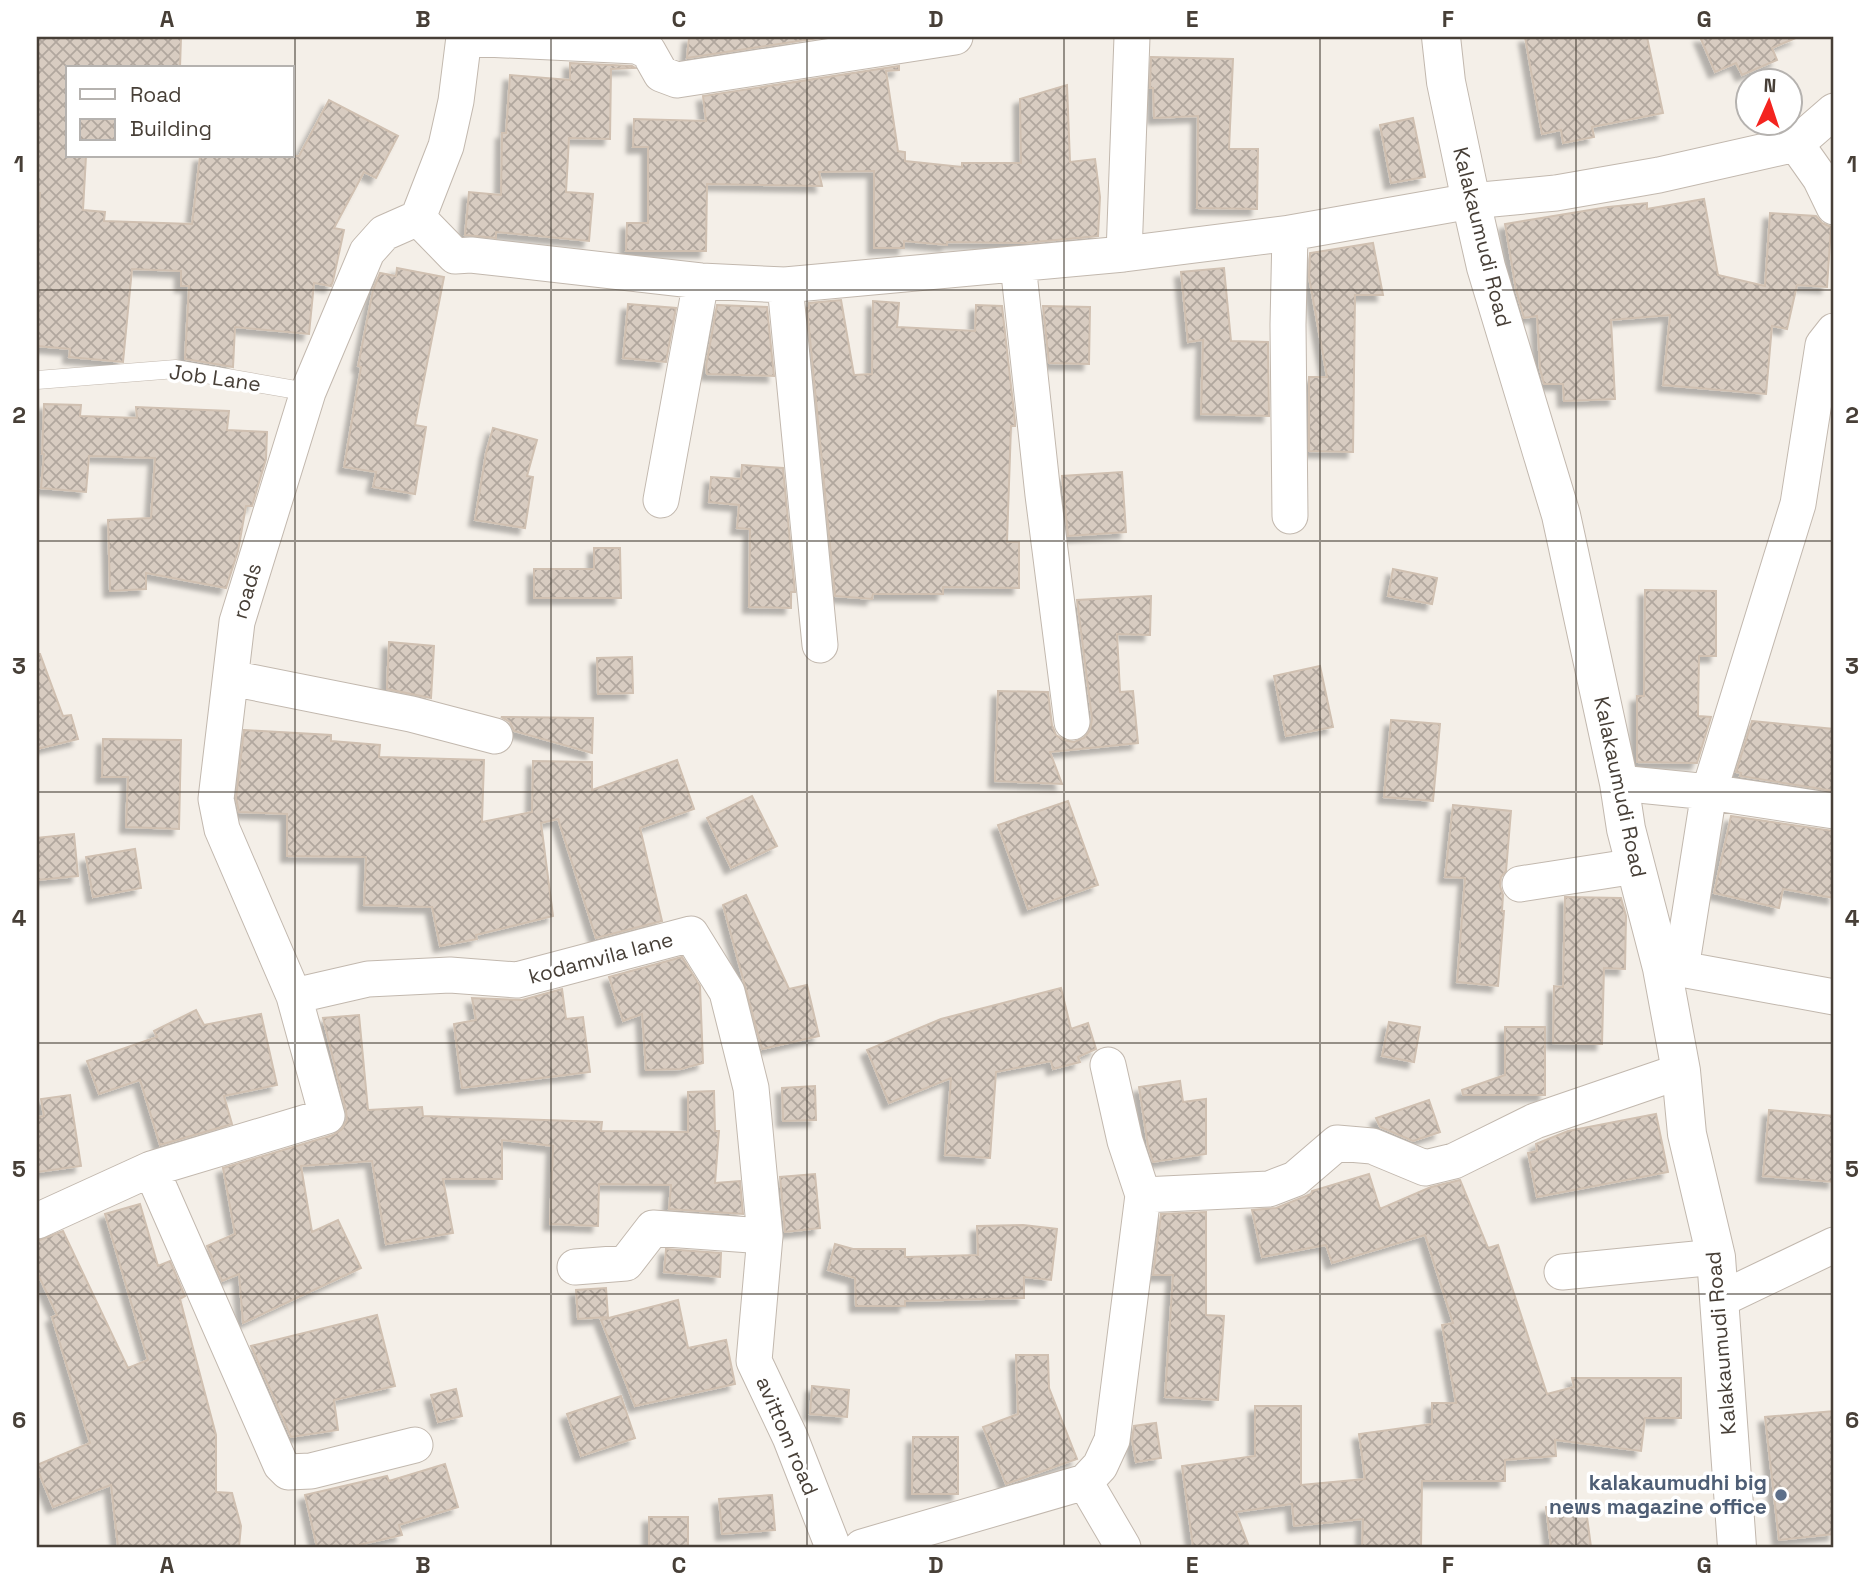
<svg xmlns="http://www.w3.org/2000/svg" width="1871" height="1584" font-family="'Space Grotesk',sans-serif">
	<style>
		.building { fill: url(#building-cross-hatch); stroke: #d0c0b1; stroke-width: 2; filter: url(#shadow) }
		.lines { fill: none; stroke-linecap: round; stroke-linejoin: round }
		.service-casing { stroke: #c2b8ae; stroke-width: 19 }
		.minor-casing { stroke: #c2b8ae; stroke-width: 37 }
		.tertiary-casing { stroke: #c2b8ae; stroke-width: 40 }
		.service { stroke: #fff; stroke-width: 18 }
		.minor { stroke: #fff; stroke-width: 35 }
		.tertiary { stroke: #fff; stroke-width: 38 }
		.grid { fill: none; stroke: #473f37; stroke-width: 2; stroke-opacity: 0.55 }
		.service-dot { fill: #5c6f8a; stroke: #fff; stroke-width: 2.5 }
		.labels { text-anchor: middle; stroke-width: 7; stroke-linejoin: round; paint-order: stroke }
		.street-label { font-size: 21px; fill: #473f37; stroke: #fff }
		.service-label { font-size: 21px; font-weight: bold; fill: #4e5e75; stroke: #fff; text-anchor: end }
		.neatline { fill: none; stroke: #473f37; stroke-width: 2.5 }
		.grid-label { font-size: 23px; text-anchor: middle; font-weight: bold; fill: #473f37 }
	</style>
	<defs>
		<pattern id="building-cross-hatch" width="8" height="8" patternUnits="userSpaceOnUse" patternTransform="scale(1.75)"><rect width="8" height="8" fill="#d8ccc1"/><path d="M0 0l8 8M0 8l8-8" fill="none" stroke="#b1a79e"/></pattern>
		<filter id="shadow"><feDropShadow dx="-6" dy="6" stdDeviation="2" flood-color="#0004"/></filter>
	</defs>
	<rect width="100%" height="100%" fill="#f4efe8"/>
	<path class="building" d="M37 37H181L180 68H68V156H86L83 210 105 212 104 221 192 224 200 156H299L329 100 398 136 376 178 364 172 334 228 344 230 333 281 331 286 314 283 309 334 235 327 233 367 185 359 189 286H181V271L132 269 123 362 69 357 70 349 37 346V241L40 193H37Z
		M689 37H825L687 58Z
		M1525 37H1647L1663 113 1592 127 1594 137 1563 143 1561 130 1542 134Z
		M1700 37H1798L1772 48 1777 60 1742 75 1736 63 1715 72Z
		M1151 57 1233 59 1229 149H1258L1257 209 1197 208 1198 116 1154 118 1153 88H1150Z
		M570 63 632 66 635 68 611 69 610 139 569 138 566 192 593 194 589 241 496 232V238L465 235 469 192 501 195 502 133H506L510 75 570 80Z
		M899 66V70L886 71 898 151 905 152V161L962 167V163H1021L1020 99 1067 85 1070 162 1095 159 1100 197 1098 236 1024 243 947 242V245L904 241V248H874V171L819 172 822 186 707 184 706 251H626L627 223H648V147H633L634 119 706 121 703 96Z
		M1413 118 1425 177 1391 183 1380 125Z
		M1704 199 1718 275 1765 286 1770 213 1816 216 1822 223 1831 227 1827 287 1797 285 1787 329 1772 326 1766 394 1663 385 1670 315 1611 320 1615 399 1564 401 1563 384H1544L1540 369 1537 316 1524 318 1516 290 1505 224 1608 207 1647 203V209Z
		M1373 243 1383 295H1355L1353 452 1309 451V377H1327L1309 277 1310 253Z
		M397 268 444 277 415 425 426 427 415 494 373 487 376 472 344 467 361 367 358 366 373 290 380 273 396 276Z
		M1224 268 1231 341 1268 342 1269 416 1201 414 1203 340 1188 342 1181 272Z
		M841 300 854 375 872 374 873 301 899 303 897 327 975 331 976 305 1002 306 1015 421V426H1011L1007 542H1019V588L943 587V594H873L872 599 835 596 807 308H809V303Z
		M628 304 676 308 666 362 623 358Z
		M717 305 767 307 774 376 707 374 706 366Z
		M1043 306 1090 307 1089 364 1049 363Z
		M44 404 81 405 80 416 137 418 136 407 229 411 227 430 267 432 266 459 252 506H246L238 551 226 588 146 573V589L110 591 108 520 151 518 155 458 89 456 86 492 41 488 44 454H42Z
		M493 428 537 440 527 476 533 477 525 528 475 520 486 453Z
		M742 465 783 468 795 592H791V608L749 607 750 529 737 528 739 505 709 502 711 477 741 479Z
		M1122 472 1126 532 1068 536 1062 476Z
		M594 548H620L621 598H534V569H594Z
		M1393 569 1437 578 1432 604 1388 596Z
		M1645 590 1716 591V656H1699L1698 716 1711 717 1697 763 1637 762V696H1644Z
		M1151 596 1150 635 1117 634 1120 692 1133 691 1138 743 1050 752 1062 784 995 781 998 691 1048 692 1052 725 1056 735 1064 740 1074 742 1084 738 1090 730 1092 719 1077 600Z
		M389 642 434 646 431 698 387 689Z
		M37 654H40L63 716 71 715 78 739 37 749Z
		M632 657 633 693 598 694 597 658Z
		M1320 666 1333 727 1286 736 1274 676Z
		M501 717 593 718 592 753 514 731 510 722Z
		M1391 720 1440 724 1433 801 1384 797Z
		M1752 721 1834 729V791L1740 776 1741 773 1736 772Z
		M244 730 331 735V741L380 745 379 757 484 760 482 822 532 812 533 761 592 762V790L677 760 694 809 640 828 662 921 596 938 558 819 541 823 553 916 476 935 477 939 440 946 432 907 364 905 366 857 287 856V814L239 812 236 798Z
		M103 739 181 740 179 829 126 827 128 777H102Z
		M752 796 777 846 731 868 707 818Z
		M1068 801 1098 885 1028 909 998 825Z
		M1453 805 1511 811 1506 871 1501 877 1500 886 1503 895 1502 911H1504L1498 986 1457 982 1465 878 1445 877Z
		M1731 816 1834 831V898L1783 889 1779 908 1714 893Z
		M74 834 78 876 37 880V838Z
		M135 849 141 888 93 897 86 857Z
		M746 895 789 989 807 985 819 1036 762 1049 723 905Z
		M1565 897 1621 898 1626 916 1625 969 1604 968 1602 1044 1553 1043 1554 986 1563 987Z
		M682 957 700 986 703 1063 681 1069 646 1070 642 1014 623 1021 609 977Z
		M1061 988 1071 1029 1088 1023 1096 1049 1078 1057 1080 1062 1053 1069 1051 1061 996 1072 990 1158 945 1155 951 1078 889 1103 867 1050 941 1019Z
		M562 989 566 1019 583 1017 590 1072 462 1088 454 1024 476 1020 472 998 522 1000Z
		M196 1010 204 1025 261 1014 277 1085 224 1096 232 1124 160 1145 140 1080 99 1094 87 1061 157 1037 154 1031Z
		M359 1015 368 1110 422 1107 423 1116 602 1122 601 1131 688 1132V1092L714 1091 715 1131H719L715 1183 740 1181 743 1214 669 1209 671 1185 599 1184 598 1226 550 1224 553 1146 502 1140V1179H443L453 1233 386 1244 372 1161 301 1166 312 1232 338 1220 361 1268 243 1323 239 1274 222 1281 207 1246 235 1234 223 1168 333 1135 342 1129 347 1120 346 1111 323 1018Z
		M1389 1022 1420 1027 1414 1062 1382 1056Z
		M1505 1027H1545V1095H1463L1462 1090 1505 1075Z
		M1180 1081 1183 1102 1206 1099V1154L1153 1162 1148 1146 1139 1087Z
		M815 1086 816 1120 783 1121 782 1088Z
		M70 1095 81 1166 37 1172V1117L44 1116 41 1099Z
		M1429 1100 1440 1132 1413 1141 1380 1127 1376 1118Z
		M1769 1110 1834 1116V1182L1763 1176Z
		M1656 1114 1668 1172 1537 1197 1528 1153 1537 1151 1536 1144 1568 1131Z
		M815 1174 820 1228 785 1232 780 1177Z
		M1369 1174 1380 1209 1431 1187 1460 1180 1488 1248 1498 1245 1547 1394 1574 1387 1572 1378H1681V1418H1645L1641 1451 1555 1440 1556 1456 1505 1460V1481H1422L1421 1547H1362L1363 1519 1294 1526 1292 1504 1236 1512 1249 1547H1193L1182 1466 1255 1456V1406H1301V1485L1365 1479 1359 1434 1432 1424V1403H1456L1442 1325 1453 1323 1425 1235 1332 1263 1326 1245 1262 1257 1252 1210 1276 1208 1311 1194 1312 1191Z
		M140 1204 158 1266 170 1261 185 1296 180 1299 216 1435V1492L232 1493 241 1526 239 1547H118L111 1485 53 1507 37 1468V1465L90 1443 52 1317 57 1315 37 1272V1241L63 1231 128 1368 148 1360 105 1214Z
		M1206 1212V1315L1224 1316 1218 1400 1165 1397 1173 1275H1153L1161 1214Z
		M1023 1225 1057 1229 1051 1280 1024 1277V1298L905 1301V1306H856L855 1278 828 1270 835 1244 853 1249H905V1257L978 1255 977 1226Z
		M666 1249 721 1253 720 1277 664 1272Z
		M606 1288 608 1317 578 1319 576 1290Z
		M678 1300 688 1348 726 1340 735 1384 635 1406 601 1320Z
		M377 1315 395 1386 334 1400 338 1430 291 1437 251 1346Z
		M1016 1355H1048L1049 1388 1077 1459 1006 1484 983 1427 1018 1414Z
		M812 1386 849 1390 847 1417 810 1414Z
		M456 1389 462 1416 438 1422 431 1395Z
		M621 1396 635 1438 581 1456 567 1414Z
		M1834 1411V1534L1779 1540 1765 1417Z
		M1156 1423 1161 1458 1136 1462 1132 1440 1134 1426Z
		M913 1437H958V1494H912Z
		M445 1464 458 1507 399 1525 402 1535 350 1547H317L305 1495 387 1476 389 1481Z
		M772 1495 775 1530 722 1534 719 1499Z
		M1585 1502 1591 1547H1551L1546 1507Z
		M649 1517H688V1547H649Z"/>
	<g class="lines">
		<defs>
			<path id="service" d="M37 380 176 369 308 392"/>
			<path id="minor" d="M464 37 456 101 446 146 418 218 455 256 471 255 701 281 785 285 1124 254 1290 233 1471 201 1556 193 1659 175 1796 144 1834 111
				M464 38 636 46 648 51 661 74 677 80 955 37
				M1796 144 1820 178 1834 207
				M1124 254 1132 37
				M1018 264 1043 495 1072 722
				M785 285 820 645
				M661 500 701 281
				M1290 516 1288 325 1290 233
				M231 678 411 714 495 736
				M1619 783 1709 792 1834 811
				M1520 884 1636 866
				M1662 968 1681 969 1834 997
				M1681 969 1709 792 1798 504 1823 345 1834 331
				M294 996 222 829 216 799 237 622 308 392 367 252 384 233 418 218
				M1108 1065 1125 1141 1143 1195
				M151 1169 281 1465 288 1472 311 1471 415 1445
				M37 1221 151 1169 327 1116 294 996 368 979 450 975 517 980 691 934 727 992 751 1088 765 1236
				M575 1267 626 1263 653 1228 765 1236 754 1361 790 1437 833 1547
				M1562 1272 1716 1257
				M1719 1300 1834 1245
				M1085 1482 1123 1547
				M862 1547 1085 1482 1100 1466 1112 1440 1143 1195 1269 1189 1295 1179 1337 1143 1372 1146 1425 1168 1454 1161 1535 1121 1681 1071"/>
			<path id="tertiary" d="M1441 37 1446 82 1471 201 1486 267 1561 515 1619 783 1626 829 1662 968 1681 1071 1687 1134 1716 1257 1737 1547"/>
		</defs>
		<use href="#service" class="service-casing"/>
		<use href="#minor" class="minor-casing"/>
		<use href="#tertiary" class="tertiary-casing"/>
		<use href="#service" class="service"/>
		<use href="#minor" class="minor"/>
		<use href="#tertiary" class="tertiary"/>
	</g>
	<path class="grid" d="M295 37V1547M551 37V1547M807 37V1547M1064 37V1547M1320 37V1547M1576 37V1547M37 290H1834M37 541H1834M37 792H1834M37 1043H1834M37 1294H1834"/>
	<circle class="service-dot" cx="1781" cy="1495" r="7"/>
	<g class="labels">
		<g class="street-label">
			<text transform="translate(1482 237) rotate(76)" y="7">Kalakaumudi Road</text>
			<text transform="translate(215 378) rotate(8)" y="7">Job Lane</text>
			<text transform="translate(247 591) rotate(-74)" y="7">roads</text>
			<text transform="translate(1620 787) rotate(78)" y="7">Kalakaumudi Road</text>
			<text transform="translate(601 958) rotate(-15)" y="7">kodamvila lane</text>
			<text transform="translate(1721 1343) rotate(-95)" y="7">Kalakaumudi Road</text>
			<text transform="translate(787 1436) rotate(67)" y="7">avittom road</text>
		</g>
		<g class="service-label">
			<text x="1767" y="1490">kalakaumudhi big<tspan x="1767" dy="24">news magazine office</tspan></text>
		</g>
	</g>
	<rect width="1871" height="1584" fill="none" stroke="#ffffff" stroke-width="77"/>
	<rect x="66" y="66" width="228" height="91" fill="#ffffff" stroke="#b5b2af" stroke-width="2"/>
	<rect x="80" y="89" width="35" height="10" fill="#ffffff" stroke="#b5b2af" stroke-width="2"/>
	<text x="130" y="102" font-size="21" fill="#473f37">Road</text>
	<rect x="80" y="119" width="35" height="21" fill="url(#building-cross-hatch)" stroke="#b5b2af" stroke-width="2"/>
	<text x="130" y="136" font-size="21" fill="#473f37">Building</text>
	<g transform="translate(1769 102) rotate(3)"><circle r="33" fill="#ffffff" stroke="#b5b2af" stroke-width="2"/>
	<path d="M0-5L12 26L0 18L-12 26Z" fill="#f4241f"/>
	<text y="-10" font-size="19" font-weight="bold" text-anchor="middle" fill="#473f37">N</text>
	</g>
	<rect x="38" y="38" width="1794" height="1508" class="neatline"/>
	<g class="grid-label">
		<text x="167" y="27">A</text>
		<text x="423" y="27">B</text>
		<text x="679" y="27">C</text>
		<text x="936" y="27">D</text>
		<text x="1192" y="27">E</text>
		<text x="1448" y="27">F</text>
		<text x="1704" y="27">G</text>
		<text x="19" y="172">1</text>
		<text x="1852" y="172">1</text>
		<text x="19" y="423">2</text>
		<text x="1852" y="423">2</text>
		<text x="19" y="674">3</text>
		<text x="1852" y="674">3</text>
		<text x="19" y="926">4</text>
		<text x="1852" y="926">4</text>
		<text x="19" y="1177">5</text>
		<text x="1852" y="1177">5</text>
		<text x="19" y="1428">6</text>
		<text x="1852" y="1428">6</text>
		<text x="167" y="1573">A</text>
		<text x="423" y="1573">B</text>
		<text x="679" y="1573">C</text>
		<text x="936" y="1573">D</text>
		<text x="1192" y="1573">E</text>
		<text x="1448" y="1573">F</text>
		<text x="1704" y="1573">G</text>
	</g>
</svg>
